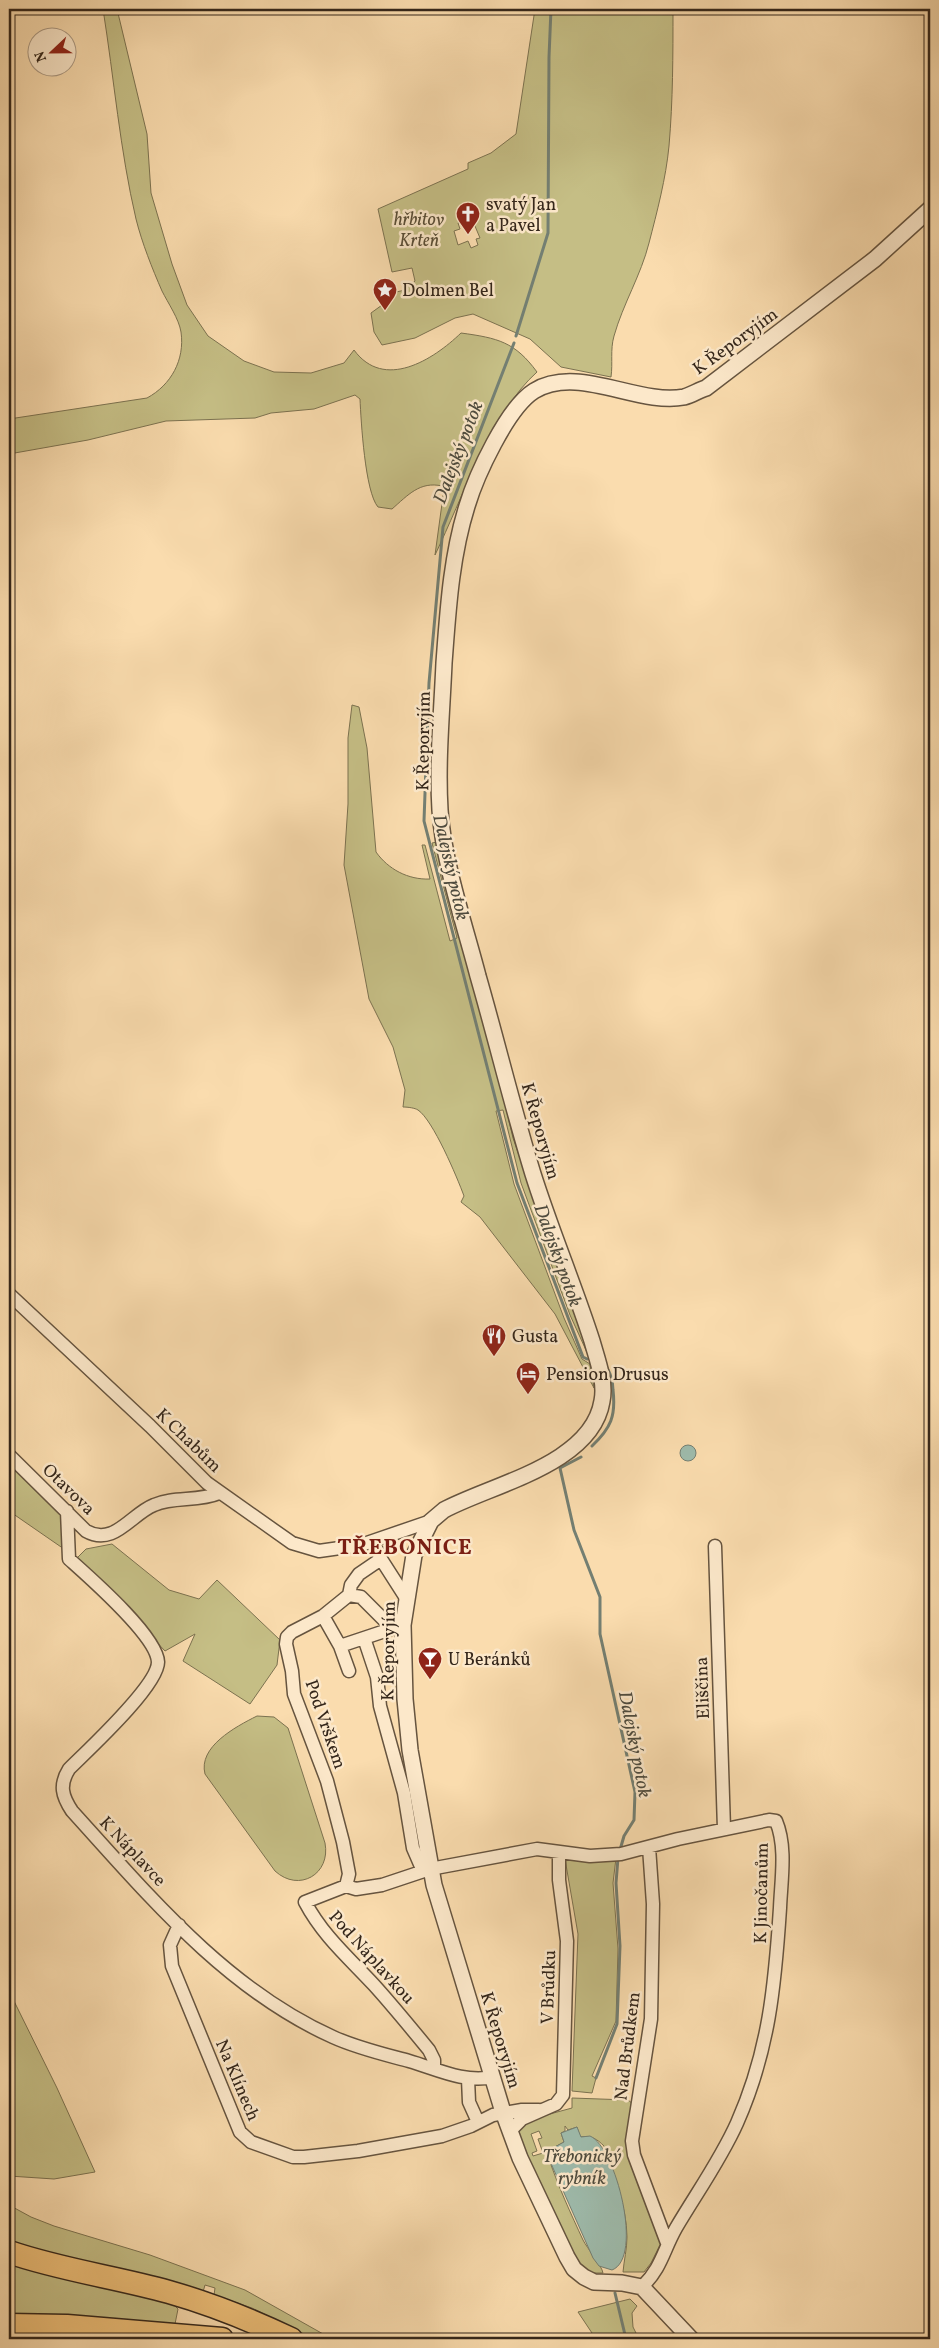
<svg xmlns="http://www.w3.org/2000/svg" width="939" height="2348" font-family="Vollkorn,serif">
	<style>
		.green { fill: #c5be85; stroke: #7c7250; fill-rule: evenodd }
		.water { fill: #9ebbac; stroke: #747f72 }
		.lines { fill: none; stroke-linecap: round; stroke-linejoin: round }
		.stream { stroke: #747f72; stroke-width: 3 }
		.minor-casing { stroke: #66543f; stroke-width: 15 }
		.tertiary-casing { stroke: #66543f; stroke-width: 18 }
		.motorway-casing { stroke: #34261a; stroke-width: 25 }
		.minor { stroke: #fce8ca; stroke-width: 12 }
		.tertiary { stroke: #fce8ca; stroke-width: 15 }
		.motorway { stroke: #edbe77; stroke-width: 22 }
		.labels { text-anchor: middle; stroke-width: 5; stroke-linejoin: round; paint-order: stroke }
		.poi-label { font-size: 18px; fill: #34261a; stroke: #fce8ca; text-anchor: start }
		.park-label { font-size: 18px; font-style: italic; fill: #584c35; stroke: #fce8ca }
		.street-label { font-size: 18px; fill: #34261a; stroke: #fce8ca }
		.water-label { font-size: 19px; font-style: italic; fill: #4e4b3e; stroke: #fce8ca }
		.district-label { font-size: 22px; font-weight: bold; letter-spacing: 1px; fill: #7a1f14; stroke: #fce8ca }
	</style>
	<rect width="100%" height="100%" fill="#fadcae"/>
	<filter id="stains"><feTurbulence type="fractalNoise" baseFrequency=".004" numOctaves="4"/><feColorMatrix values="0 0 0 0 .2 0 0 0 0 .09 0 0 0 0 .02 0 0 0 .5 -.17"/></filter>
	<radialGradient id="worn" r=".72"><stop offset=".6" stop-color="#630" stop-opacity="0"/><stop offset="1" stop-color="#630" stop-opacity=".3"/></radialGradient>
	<path class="green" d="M103 9H117L147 134 151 193 172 264 187 305 208 336 244 361 274 372 311 373 344 363 354 350C384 391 433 360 461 333 498 338 515 342 537 372 492 412 462 499 435 555L444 489 442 486C420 481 408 495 392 509L378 507C365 492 361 421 360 399L355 395 314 409 271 413 255 418 166 421 88 440 9 454V419L147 398C171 385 185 360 181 332 179 319 168 303 162 291 152 268 142 243 136 219 120 151 114 78 103 9Z
		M535 9H673C673 55 673 100 669 146 666 178 657 212 649 243 641 275 623 304 614 336 610 350 613 363 611 377L561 367 530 339 473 314 455 318 415 338 382 345 374 332 371 313 389 300 392 293 405 290 415 281 412 268 392 272 378 209 468 169V163L491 153 516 134ZM472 219 480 238 476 239 478 245 471 248 468 241 458 245 454 231 460 229 458 223Z
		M352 705 359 707 367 748 376 852C388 869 408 880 430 879L422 845H425L450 941 457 938 432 843 437 842 492 1048 513 1138 590 1359 570 1315 521 1183 503 1110 496 1111 514 1184 564 1318 582 1359 590 1364 594 1388 555 1314 480 1217 461 1202 464 1196C457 1177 433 1120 418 1110 415 1108 408 1107 403 1107L405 1090 393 1047 369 999 344 865 348 804V738Z
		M9 1463 61 1514 64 1549 9 1511Z
		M112 1544 169 1590 199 1599 217 1580 280 1640 277 1665 250 1704 183 1661 195 1634 165 1651 77 1558 86 1549Z
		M257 1716 274 1717 288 1728 325 1843C331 1874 299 1893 275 1871L205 1774C198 1747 235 1727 257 1716Z
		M616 1858 613 1883 618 1949 616 2021 592 2076 596 2078 592 2093 572 2091 578 1934 565 1859Z
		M9 1991 57 2088 95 2172 54 2179 9 2176Z
		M572 2098 628 2100 633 2104 630 2159 661 2243 651 2263 644 2272H623C624 2260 627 2249 627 2237 627 2207 613 2175 604 2146 597 2139 591 2135 580 2137L577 2127 568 2130 565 2126V2131L561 2133 564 2142 551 2149 549 2159C558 2186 571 2214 583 2240 587 2248 602 2266 603 2273H593L583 2268 572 2254 525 2157 517 2128 524 2121 572 2108ZM539 2131 542 2138 538 2139 543 2153 533 2156 532 2153 537 2151 531 2134Z
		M9 2205 31 2217 54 2226 150 2255 245 2290 332 2339H314L252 2308 214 2295 215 2288 205 2285 203 2292 48 2254 9 2241Z
		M9 2263 172 2303 178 2309 174 2329 9 2318Z
		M630 2299 637 2306 632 2313 633 2327 639 2339H596L578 2312Z"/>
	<path class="water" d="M680 1453a8 8 0 1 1 16 0a8 8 0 1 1-16 0Z
		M577 2127 581 2137 590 2136C616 2147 644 2258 612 2270L599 2266 593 2258 549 2159 551 2149 564 2142 561 2133Z"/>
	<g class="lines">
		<path class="stream" d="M516 336 548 233 549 57 551 9
			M514 343 443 527 429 683 424 821 517 1183 583 1357 587 1359
			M592 1446C611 1428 616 1416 613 1390 613 1382 610 1371 605 1365
			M581 1457 560 1468 574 1530 600 1597V1634L635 1792 634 1820 624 1836 620 1850
			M596 2078 617 2024 620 1946 616 1883 618 1858
			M615 2293 626 2339"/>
		<defs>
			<path id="minor" d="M9 1294 150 1426 207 1483 292 1543 319 1551 361 1545 431 1521
				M9 1455 86 1531C114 1547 131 1514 154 1505 174 1496 198 1502 219 1493
				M67 1511 69 1559C89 1577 157 1636 158 1662 158 1686 87 1751 69 1769 59 1785 62 1796 72 1811 149 1896 226 1989 333 2037 357 2048 383 2054 409 2061 437 2069 463 2083 493 2077
				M373 1541 381 1559 406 1598
				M715 1546 724 1829
				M349 1595 361 1597 392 1628
				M323 1616 340 1646 349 1671
				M364 1638 377 1677 380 1706 404 1793 413 1848 423 1871
				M340 1646 403 1625
				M649 1847 653 1904 651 2019 632 2141 634 2155 667 2243
				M346 1886 349 1874 343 1842 327 1781 294 1694 292 1671 286 1644 287 1637 292 1632 323 1616 349 1595 351 1585 359 1574 381 1559
				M179 1925 170 1945 172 1966 240 2132 251 2142 293 2157H304L358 2151 442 2136 471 2126 493 2115 522 2110H539
				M434 2069V2060L429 2050C411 2028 393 2006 374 1985 349 1958 323 1936 305 1902L346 1886 356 1889 382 1885 430 1869 537 1849 590 1856 621 1854 678 1839 769 1820 776 1821C787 1847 781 1881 780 1908 775 1985 769 2051 737 2123 721 2159 696 2194 676 2228 663 2251 662 2267 642 2287
				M468 2079 469 2102 478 2122
				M510 2131 522 2119 556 2104 563 2095 567 1941 559 1880V1852"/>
			<path id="tertiary" d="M691 2339 642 2287 622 2283 594 2282 584 2277 574 2269 567 2257 520 2158 503 2112 434 1885 410 1750 405 1699 403 1625 414 1555 431 1521 444 1510C493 1484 592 1464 602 1401 606 1382 597 1359 592 1341 574 1285 551 1231 533 1174 513 1109 497 1042 478 976 465 926 443 861 440 810 437 761 442 711 444 663 448 610 451 557 467 506 476 476 507 408 534 391 578 364 638 406 684 397 692 395 699 390 706 388L875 259 930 209"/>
			<path id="motorway" d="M9 2252C61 2270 116 2277 169 2292 211 2304 251 2320 291 2339
				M9 2325 67 2326 222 2339"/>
		</defs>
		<use href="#minor" class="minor-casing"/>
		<use href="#tertiary" class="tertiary-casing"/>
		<use href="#motorway" class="motorway-casing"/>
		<use href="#minor" class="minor"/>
		<use href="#tertiary" class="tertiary"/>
		<use href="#motorway" class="motorway"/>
	</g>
	<defs>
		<symbol id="church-pin" viewBox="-11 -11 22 30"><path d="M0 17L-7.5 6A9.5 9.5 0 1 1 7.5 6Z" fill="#8f2418" stroke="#fce8ca"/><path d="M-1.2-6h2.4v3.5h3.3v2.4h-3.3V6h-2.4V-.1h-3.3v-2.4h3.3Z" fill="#fff"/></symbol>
		<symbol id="sight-pin" viewBox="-11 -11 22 30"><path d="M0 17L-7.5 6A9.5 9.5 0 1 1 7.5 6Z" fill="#8f2418" stroke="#fce8ca"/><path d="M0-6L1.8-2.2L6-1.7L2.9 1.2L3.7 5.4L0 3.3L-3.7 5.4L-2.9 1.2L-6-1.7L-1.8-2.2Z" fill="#fff"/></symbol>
		<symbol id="restaurant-pin" viewBox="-11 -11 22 30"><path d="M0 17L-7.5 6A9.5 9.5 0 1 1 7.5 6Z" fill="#8f2418" stroke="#fce8ca"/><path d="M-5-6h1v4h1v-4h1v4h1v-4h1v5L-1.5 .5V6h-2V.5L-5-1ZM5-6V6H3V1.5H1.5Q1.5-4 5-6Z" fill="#fff"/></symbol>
		<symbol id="hotel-pin" viewBox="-11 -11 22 30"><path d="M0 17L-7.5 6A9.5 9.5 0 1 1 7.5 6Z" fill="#8f2418" stroke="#fce8ca"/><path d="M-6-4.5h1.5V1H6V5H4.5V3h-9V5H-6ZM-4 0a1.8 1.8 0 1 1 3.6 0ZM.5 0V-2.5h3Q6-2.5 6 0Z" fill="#fff"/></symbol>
		<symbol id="bar-pin" viewBox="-11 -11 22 30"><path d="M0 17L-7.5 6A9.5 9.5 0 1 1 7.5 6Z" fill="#8f2418" stroke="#fce8ca"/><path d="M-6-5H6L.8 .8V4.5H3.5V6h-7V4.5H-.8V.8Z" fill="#fff"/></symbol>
	</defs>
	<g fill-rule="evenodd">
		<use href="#church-pin" x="454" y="200" width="28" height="38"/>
		<use href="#sight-pin" x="371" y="276" width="28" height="38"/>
		<use href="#restaurant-pin" x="480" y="1322" width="28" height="38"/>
		<use href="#hotel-pin" x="514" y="1360" width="28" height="38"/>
		<use href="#bar-pin" x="416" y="1645" width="28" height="38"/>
	</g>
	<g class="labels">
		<g class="poi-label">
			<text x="486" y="210">svatý Jan<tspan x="486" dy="21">a Pavel</tspan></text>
			<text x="402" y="296">Dolmen Bel</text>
			<text x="512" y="1342">Gusta</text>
			<text x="546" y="1380">Pension Drusus</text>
			<text x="448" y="1665">U Beránků</text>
		</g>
		<g class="park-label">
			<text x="419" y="225">hřbitov<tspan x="419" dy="21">Krteň</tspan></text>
		</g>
		<g class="street-label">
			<text transform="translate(735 341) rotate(-36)" y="6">K Řeporyjím</text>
			<text transform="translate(423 741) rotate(-89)" y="6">K Řeporyjím</text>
			<text transform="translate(541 1131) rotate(74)" y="6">K Řeporyjím</text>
			<text transform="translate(189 1440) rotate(44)" y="6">K Chabům</text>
			<text transform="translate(69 1489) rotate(44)" y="6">Otavova</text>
			<text transform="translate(388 1651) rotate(-89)" y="6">K Řeporyjím</text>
			<text transform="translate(702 1688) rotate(-92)" y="6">Eliščina</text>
			<text transform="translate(326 1724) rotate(71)" y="6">Pod Vrškem</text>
			<text transform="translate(133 1851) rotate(47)" y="6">K Náplavce</text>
			<text transform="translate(761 1893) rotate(-89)" y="6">K Jinočanům</text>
			<text transform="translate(372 1957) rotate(48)" y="6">Pod Náplavkou</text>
			<text transform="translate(548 1987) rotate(-88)" y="6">V Brůdku</text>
			<text transform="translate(501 2040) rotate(73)" y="6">K Řeporyjím</text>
			<text transform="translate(627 2046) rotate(-83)" y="6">Nad Brůdkem</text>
			<text transform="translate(238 2080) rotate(67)" y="6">Na Klínech</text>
		</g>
		<g class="water-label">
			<text transform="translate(457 452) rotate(-69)" y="7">Dalejský potok</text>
			<text transform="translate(452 867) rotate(77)" y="7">Dalejský potok</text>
			<text transform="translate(559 1255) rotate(70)" y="7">Dalejský potok</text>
			<text transform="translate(636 1744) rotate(79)" y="7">Dalejský potok</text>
			<text x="582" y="2162">Třebonický<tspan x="582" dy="22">rybník</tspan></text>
		</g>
		<g class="district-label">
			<text x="405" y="1554">TŘEBONICE</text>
		</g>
	</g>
	<rect width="939" height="2348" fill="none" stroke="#fadcae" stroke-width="30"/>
	<rect x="10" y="10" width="919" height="2328" fill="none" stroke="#34261a" stroke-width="2.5"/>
	<rect x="15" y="15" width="909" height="2318" fill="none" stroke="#34261a"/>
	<g transform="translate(52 52) rotate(248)"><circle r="24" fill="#fce8ca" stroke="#ac9a84"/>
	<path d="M0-4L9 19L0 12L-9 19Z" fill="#8f2418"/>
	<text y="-8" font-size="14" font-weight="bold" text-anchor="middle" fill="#34261a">N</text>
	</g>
	<rect width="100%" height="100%" filter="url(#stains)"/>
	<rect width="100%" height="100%" fill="url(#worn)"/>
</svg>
